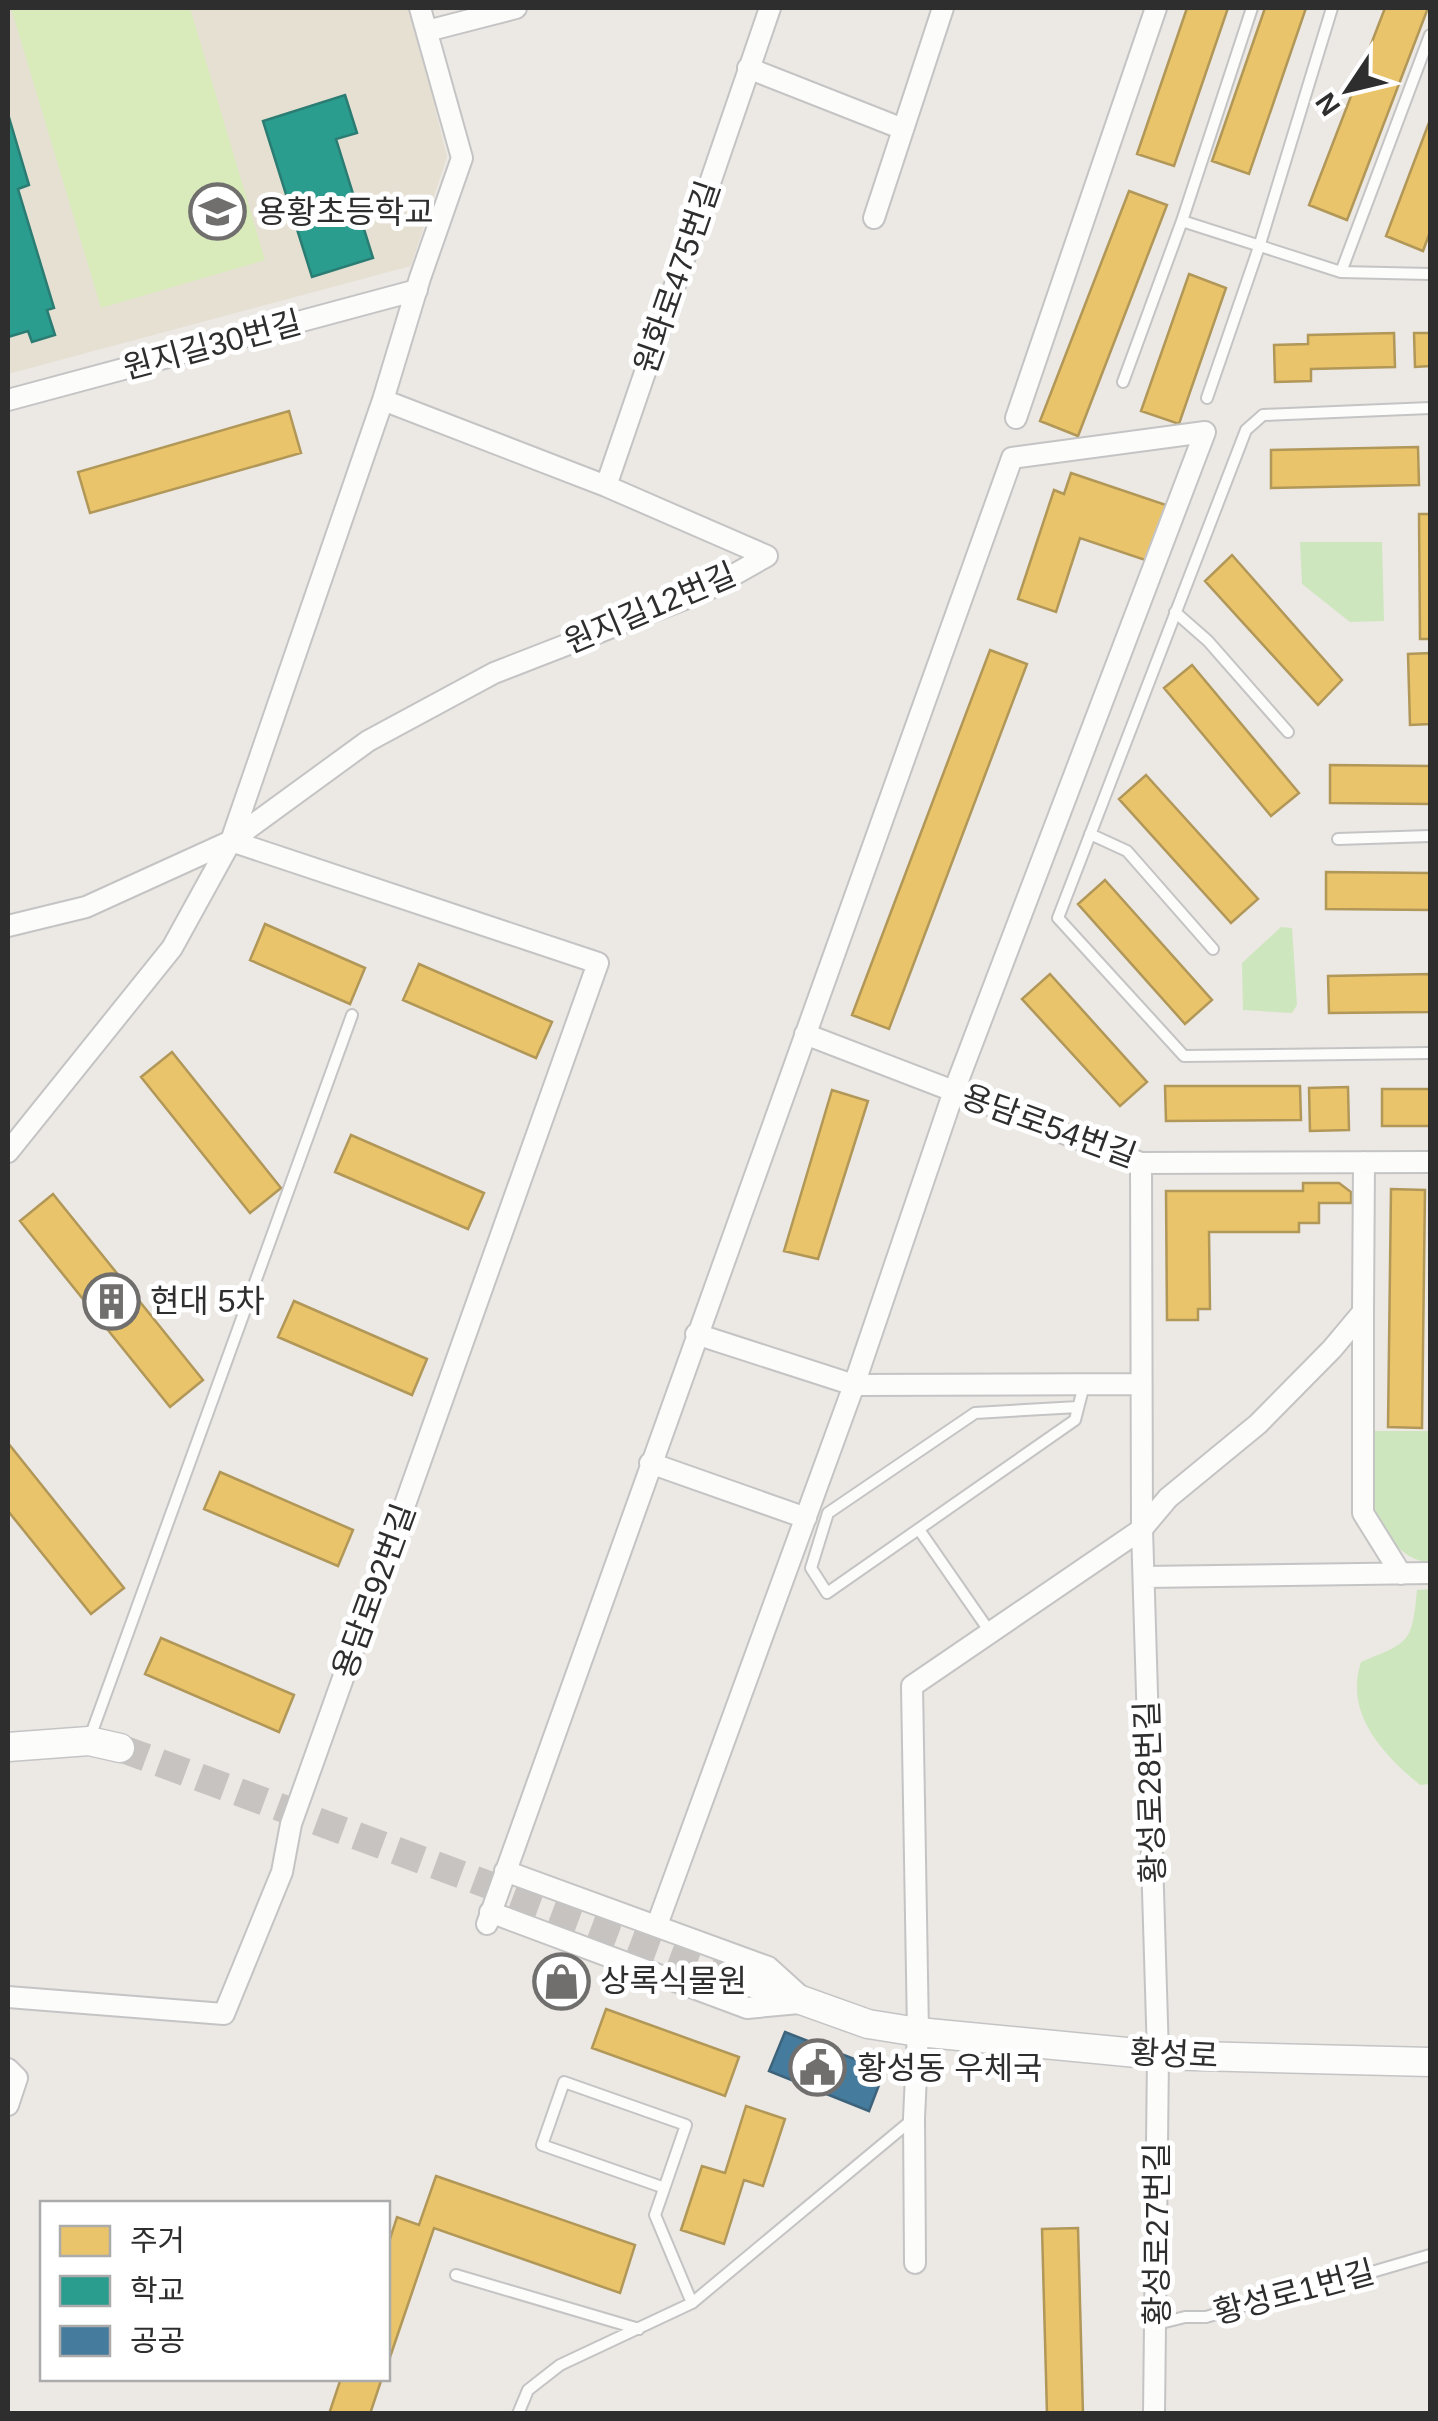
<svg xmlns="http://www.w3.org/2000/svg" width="1438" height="2421" font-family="Arial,'Noto Sans KR',sans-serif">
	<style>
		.education { fill: #e6e0d3 }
		.green { fill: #cee6be }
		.pitch { fill: #d9eabb }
		.homes { fill: #e9c46a; stroke: #b19758; stroke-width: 2.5 }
		.schools { fill: #2a9d8f; stroke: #2b7c72; stroke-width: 2.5 }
		.public { fill: #457b9d; stroke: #3e647c; stroke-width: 2.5 }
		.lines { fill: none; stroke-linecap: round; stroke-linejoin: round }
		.tertiary-tunnel { stroke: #c6c3c0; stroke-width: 28; stroke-dasharray: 28 14; stroke-linecap: butt }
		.service-casing { stroke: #c5c4c5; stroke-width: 14 }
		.minor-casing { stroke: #c5c4c5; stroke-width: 24 }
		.tertiary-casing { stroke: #c5c4c5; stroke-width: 31 }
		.service { stroke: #fcfcfb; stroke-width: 10 }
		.minor { stroke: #fcfcfb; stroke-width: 20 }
		.tertiary { stroke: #fcfcfb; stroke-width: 28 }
		.labels { text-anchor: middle; stroke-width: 10; stroke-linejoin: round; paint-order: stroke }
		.poi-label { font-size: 32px; fill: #2e2e2e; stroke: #fff; text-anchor: start }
		.street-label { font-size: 32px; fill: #2e2e2e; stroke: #fff }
	</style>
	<rect width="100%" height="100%" fill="#ece8e4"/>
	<path class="education" d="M8 8H411L447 157 411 266 8 374Z"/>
	<path class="green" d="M1300 542H1382L1384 621 1350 622 1302 584Z
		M1281 927 1292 928 1297 1005 1292 1013 1243 1010 1242 963Z
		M1369 1431H1430V1562C1405 1562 1383 1535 1375 1511 1368 1492 1371 1453 1369 1431Z
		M1430 1589V1784L1420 1785C1383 1754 1344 1714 1361 1662 1410 1642 1412 1643 1417 1590Z"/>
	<path class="pitch" d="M11 8H190L265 260 101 308Z"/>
	<path class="homes" d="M1187 8H1228L1174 166 1137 154Z
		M1265 8H1306L1249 174 1212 161Z
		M1385 8H1428L1347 220 1309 205Z
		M1430 120V232L1423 251 1386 236Z
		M1129 191 1167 205 1078 436 1040 421Z
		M1189 274 1226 288 1179 424 1141 411Z
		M1394 333 1395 367 1311 369V381L1275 382 1274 345 1308 344V335Z
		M1414 333H1430V366L1415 367Z
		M289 411 301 453 90 513 78 472Z
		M1418 447 1419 485 1271 488V450Z
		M1071 473 1169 506 1151 562 1080 538 1056 612 1018 599 1054 490 1064 494Z
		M1419 514H1430V639H1420Z
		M1232 555 1342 680 1318 705 1205 581Z
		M990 650 1027 664 889 1029 852 1015Z
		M1430 653V724L1410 725 1408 654Z
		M1192 665 1299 793 1271 816 1164 688Z
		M1330 765 1430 766V804L1330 803Z
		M1146 775 1258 899 1231 923 1119 799Z
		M1326 872 1430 873V910L1326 909Z
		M1105 880 1212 1000 1185 1024 1078 904Z
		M265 924 365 968 350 1004 250 960Z
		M419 964 552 1022 536 1058 403 1000Z
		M1050 974 1147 1082 1120 1106 1022 999Z
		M1430 974V1012L1329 1013 1328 976Z
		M172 1052 281 1188 250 1213 141 1077Z
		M1165 1086H1300L1301 1120 1166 1121Z
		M1348 1087 1349 1130 1310 1131 1309 1088Z
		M1382 1089H1430V1126H1382Z
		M832 1090 868 1101 818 1259 784 1251Z
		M351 1135 484 1193 468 1229 335 1172Z
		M1303 1183H1339L1351 1192V1203H1319V1223H1299V1232H1209L1210 1309H1198V1320H1167L1166 1191H1303Z
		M1391 1189 1425 1190 1422 1428 1388 1427Z
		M53 1194 203 1380 170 1407 20 1221Z
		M294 1301 427 1359 412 1395 278 1337Z
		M8 1443 124 1588 91 1614 8 1511Z
		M220 1472 353 1530 338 1566 204 1509Z
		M161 1638 294 1695 279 1732 145 1674Z
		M606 2009 739 2057 725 2096 592 2048Z
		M746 2106 785 2119 763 2186 744 2180 724 2244 681 2230 702 2166 725 2173Z
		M436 2176 635 2245 620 2293 434 2228 388 2363V2245L397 2217 419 2225Z
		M1078 2228 1083 2414H1047L1042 2229Z
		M341 2378H382L370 2414H329Z"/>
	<path class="schools" d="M345 95 357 133 336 139 373 258 312 277 263 121Z
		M8 114 29 185 18 189 54 308 47 310 55 335 32 342 28 331 8 337Z"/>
	<path class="public" d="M785 2032 867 2064 861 2078 879 2085 869 2111 769 2071Z"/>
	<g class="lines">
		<path class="tertiary-tunnel" d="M120 1748 745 1980"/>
		<defs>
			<path id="service" d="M1182 221 1341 272 1430 274
				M1341 272 1430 35
				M1123 382 1182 221 1252 8
				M1207 398 1259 247 1332 8
				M1430 408 1263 415 1246 430 1058 918 1184 1056 1430 1053
				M1175 612 1208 641 1288 732
				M1090 834 1127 851 1213 949
				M1338 839 1430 836
				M1078 1407 975 1413 828 1513 811 1568 827 1593 1075 1420 1084 1385
				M920 1531 990 1632
				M89 1740 352 1015
				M662 2187 542 2145 564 2082 686 2125 655 2215 692 2303
				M456 2275 639 2329
				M1157 2324 1185 2317H1206L1299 2289 1348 2279 1430 2255
				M518 2414 528 2390 560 2365 692 2303 913 2119"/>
			<path id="minor" d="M427 31 516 8
				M748 68 903 129
				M874 218 943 8
				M8 400 417 290
				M1016 418 1156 8
				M606 486 770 8
				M8 926 86 907 231 841 368 741 494 673 705 591 767 556 606 486 383 400
				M805 1034 1141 1163 1430 1162
				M8 1152 172 948 231 841 383 400 420 278 462 158 420 8
				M1141 1163 1142 1529 1158 2055 1154 2414
				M1363 1312V1513L1401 1574
				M696 1334 854 1385 1141 1384
				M650 1463 806 1518
				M1144 1577 1430 1573
				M505 1871 768 1967 800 1996
				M490 1912 747 2008 799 2003
				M487 1924 1012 458 1205 432 954 1091 854 1385 657 1925
				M8 1997 224 2014 282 1872 291 1824 598 963 231 841
				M8 2069 17 2078 8 2105
				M915 2263 914 2118 918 2032 912 1686 1142 1529 1168 1498 1258 1424 1332 1349 1363 1312 1364 1162"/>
			<path id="tertiary" d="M8 1747 89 1741 120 1748
				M745 1980 868 2024 918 2032 1158 2055 1430 2062"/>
		</defs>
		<use href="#service" class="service-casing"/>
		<use href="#minor" class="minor-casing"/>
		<use href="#tertiary" class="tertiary-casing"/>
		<use href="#service" class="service"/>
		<use href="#minor" class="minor"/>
		<use href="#tertiary" class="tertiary"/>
	</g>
	<defs>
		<symbol id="school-ring" viewBox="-11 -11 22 22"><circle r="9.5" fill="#fff" stroke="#706f6e" stroke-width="1.5"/><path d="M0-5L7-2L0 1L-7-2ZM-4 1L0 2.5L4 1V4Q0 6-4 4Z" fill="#706f6e"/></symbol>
		<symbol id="building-ring" viewBox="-11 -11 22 22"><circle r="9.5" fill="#fff" stroke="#706f6e" stroke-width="1.5"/><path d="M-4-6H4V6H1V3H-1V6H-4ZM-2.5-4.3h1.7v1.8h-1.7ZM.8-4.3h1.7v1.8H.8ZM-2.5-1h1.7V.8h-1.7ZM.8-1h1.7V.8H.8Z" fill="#706f6e"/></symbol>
		<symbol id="shop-ring" viewBox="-11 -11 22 22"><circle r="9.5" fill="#fff" stroke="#706f6e" stroke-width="1.5"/><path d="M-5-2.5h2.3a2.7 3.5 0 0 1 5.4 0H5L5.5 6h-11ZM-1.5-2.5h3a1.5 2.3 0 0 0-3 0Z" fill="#706f6e"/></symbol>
		<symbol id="civic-ring" viewBox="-11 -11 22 22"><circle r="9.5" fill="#fff" stroke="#706f6e" stroke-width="1.5"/><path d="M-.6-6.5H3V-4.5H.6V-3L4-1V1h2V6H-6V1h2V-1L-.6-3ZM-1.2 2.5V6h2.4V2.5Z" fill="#706f6e"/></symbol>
	</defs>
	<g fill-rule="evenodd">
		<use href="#school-ring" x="186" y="180" width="63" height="63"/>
		<use href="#building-ring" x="80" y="1270" width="63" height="63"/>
		<use href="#shop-ring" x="530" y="1950" width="63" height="63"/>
		<use href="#civic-ring" x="786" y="2036" width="63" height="63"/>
	</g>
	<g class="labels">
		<g class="poi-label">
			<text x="257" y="223">용황초등학교</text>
			<text x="150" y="1312">현대 5차</text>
			<text x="600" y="1992">상록식물원</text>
			<text x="857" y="2079">황성동 우체국</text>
		</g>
		<g class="street-label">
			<text transform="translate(677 277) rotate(-71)" y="11">원화로475번길</text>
			<text transform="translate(212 345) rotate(-15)" y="11">원지길30번길</text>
			<text transform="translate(650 608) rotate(-23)" y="11">원지길12번길</text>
			<text transform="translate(1049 1126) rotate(20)" y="11">용담로54번길</text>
			<text transform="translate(374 1591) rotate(-70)" y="11">용담로92번길</text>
			<text transform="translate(1150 1792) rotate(-92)" y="11">황성로28번길</text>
			<text transform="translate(1174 2054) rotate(3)" y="11">황성로</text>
			<text transform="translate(1157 2234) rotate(-90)" y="11">황성로27번길</text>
			<text transform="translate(1294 2292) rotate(-15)" y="11">황성로1번길</text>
		</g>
	</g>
	<rect width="1438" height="2421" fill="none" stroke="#2e2e2e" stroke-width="20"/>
	<rect x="40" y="2201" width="350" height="180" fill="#ffffff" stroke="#ababab" stroke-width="2.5"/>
	<rect x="60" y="2226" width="50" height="30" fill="#e9c46a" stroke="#ababab" stroke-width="2.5"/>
	<text x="130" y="2251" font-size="30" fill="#2e2e2e">주거</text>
	<rect x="60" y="2276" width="50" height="30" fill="#2a9d8f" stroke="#ababab" stroke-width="2.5"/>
	<text x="130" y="2301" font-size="30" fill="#2e2e2e">학교</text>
	<rect x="60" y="2326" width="50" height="30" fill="#457b9d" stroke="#ababab" stroke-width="2.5"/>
	<text x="130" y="2351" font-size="30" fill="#2e2e2e">공공</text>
	<g transform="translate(1348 90) rotate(235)" stroke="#ffffff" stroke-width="8" paint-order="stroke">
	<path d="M0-8L18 38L0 25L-18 38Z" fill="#2e2e2e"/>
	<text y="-15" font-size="28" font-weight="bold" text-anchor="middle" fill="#2e2e2e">N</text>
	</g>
</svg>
